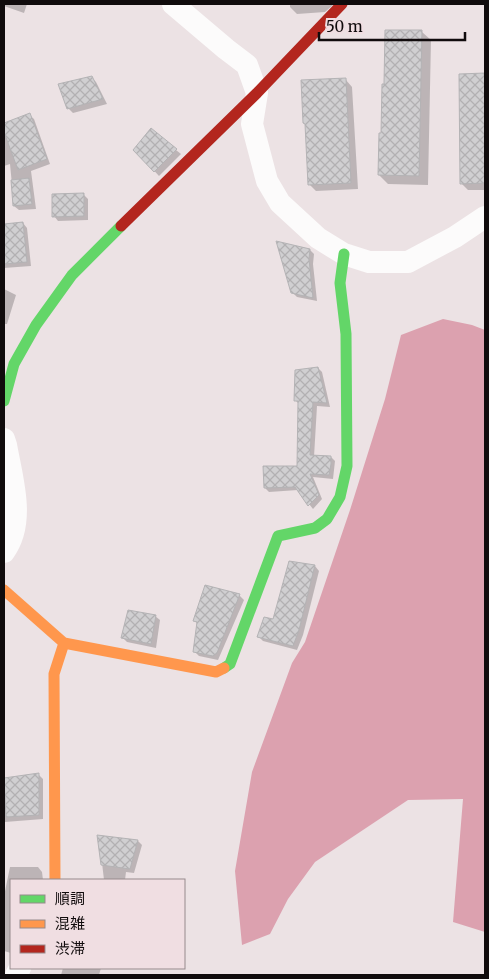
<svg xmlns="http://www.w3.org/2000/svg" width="489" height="979" font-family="Merriweather,'Noto Sans JP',serif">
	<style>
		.water { fill: #dca1af }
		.shadow { fill: #0003 }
		.building { fill: url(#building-cross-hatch); stroke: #b4b3b5 }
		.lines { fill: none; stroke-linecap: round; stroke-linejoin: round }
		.street { stroke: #fcfbfb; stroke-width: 22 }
		.fast { stroke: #63d668; stroke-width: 11 }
		.slow { stroke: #ff974d; stroke-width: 11 }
		.jam { stroke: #b3261e; stroke-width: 11 }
	</style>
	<defs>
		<pattern id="building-cross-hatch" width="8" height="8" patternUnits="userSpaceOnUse" patternTransform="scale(1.25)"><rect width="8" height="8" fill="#d0cfd1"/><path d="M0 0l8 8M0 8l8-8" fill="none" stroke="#b2b0b2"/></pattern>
	</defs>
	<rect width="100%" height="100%" fill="#ece2e4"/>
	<path class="water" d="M443 319 472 325 485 330V932L453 922 463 799 408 800 315 862 288 899 270 934 242 945 235 871 252 772 292 663 305 642 350 510 385 399 401 335Z"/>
	<path class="shadow" d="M4 4H27L24 13 4 6Z
		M290 4H334L325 12 297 14 290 7Z
		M422 32 431 40 428 185 388 184 379 175 382 134Z
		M485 74V190H468L461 183V75Z
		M91 77 96 82 107 104 73 113 68 108Z
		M346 80 352 87 358 189 316 191 309 184Z
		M29 115 34 119 50 164 31 171 36 209 19 210 14 206 10 164 4 166V124Z
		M135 150H176L181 154 159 176Z
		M83 194 88 199V220L58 221 54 216Z
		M23 223 27 228 31 266 4 268V225Z
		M310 250 314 254 313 264 317 301 297 297 292 292Z
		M4 289 16 295 7 324H5L4 326Z
		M318 368 322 372 330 407 317 406 314 457H331L335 461 333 479 313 477 322 499 313 509 298 490 269 492 265 488 299 467V404L295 400Z
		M315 566 319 571 303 635 297 650 263 641 258 636 274 621Z
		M239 595 244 600 218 660 199 656 194 651 198 624 195 621Z
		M155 616 160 620 156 648 127 642 123 638Z
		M38 774 43 779V819L5 822 4 804H6Z
		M99 837 138 841 142 845 134 873 126 872 125 880H104Z
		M10 867H38L42 872 43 880H11V953L4 951V896Z
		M63 968H101L99 975H61Z"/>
	<path class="building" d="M385 30H422L419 176 378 175 379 133H381L382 84H384Z
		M485 73V183L460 184 459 74Z
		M92 76 103 99 67 109 58 84Z
		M346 78 351 183 308 185 305 124 303 123 301 80Z
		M30 113 47 159 18 170 4 132V123Z
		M151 128 177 149 154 172 133 150Z
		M29 178 32 204 13 206 11 180Z
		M84 193V216L52 217V194Z
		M23 222 27 262 4 264V224Z
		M276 241 310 249 309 259 313 298 291 293Z
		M318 367 327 403 313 402 310 455 331 456V464L329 475 310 474 319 495 308 506 295 487 264 488 263 466H297L298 401H294L295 370Z
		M289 561 315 565 299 630 293 646 257 637 264 617 273 619Z
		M205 585 240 594 217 653 213 656 193 652 197 622 193 621Z
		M128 610 156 615 151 644 121 638Z
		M39 773V815L6 817 4 778Z
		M97 835 138 840 130 869 101 865Z"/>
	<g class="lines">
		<path class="street" d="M173 4 226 49 247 65 257 93 252 124 267 181 280 203 318 238 344 254 369 262H408L455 237 485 217
			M4 439 6 445C12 479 26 522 4 552
			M16 975 20 968"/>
		<path class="fast" d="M4 401 14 364 36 325 72 275 121 226
			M224 668 230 664 278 536 315 528 327 519 340 497 347 466 346 334 340 283 344 254"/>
		<path class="slow" d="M4 590 64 643 216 672 224 668
			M55 880 54 674 64 643"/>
		<path class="jam" d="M121 226 257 93 342 4"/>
	</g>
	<rect width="489" height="979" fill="none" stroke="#100b0c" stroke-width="10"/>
	<rect x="10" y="879" width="175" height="90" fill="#f0dee2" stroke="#968a8c"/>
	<rect x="20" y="895" width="25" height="8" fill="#63d668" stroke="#968a8c"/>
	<text x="55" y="904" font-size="15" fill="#100b0c">順調</text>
	<rect x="20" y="920" width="25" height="8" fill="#ff974d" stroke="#968a8c"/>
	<text x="55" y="929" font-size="15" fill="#100b0c">混雑</text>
	<rect x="20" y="945" width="25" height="8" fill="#b3261e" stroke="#968a8c"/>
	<text x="55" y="954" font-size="15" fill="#100b0c">渋滞</text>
	<path d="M319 32v8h146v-8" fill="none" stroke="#100b0c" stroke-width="2.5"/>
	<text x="326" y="32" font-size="15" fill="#100b0c" stroke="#f0dee2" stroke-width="4" paint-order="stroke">50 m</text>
</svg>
